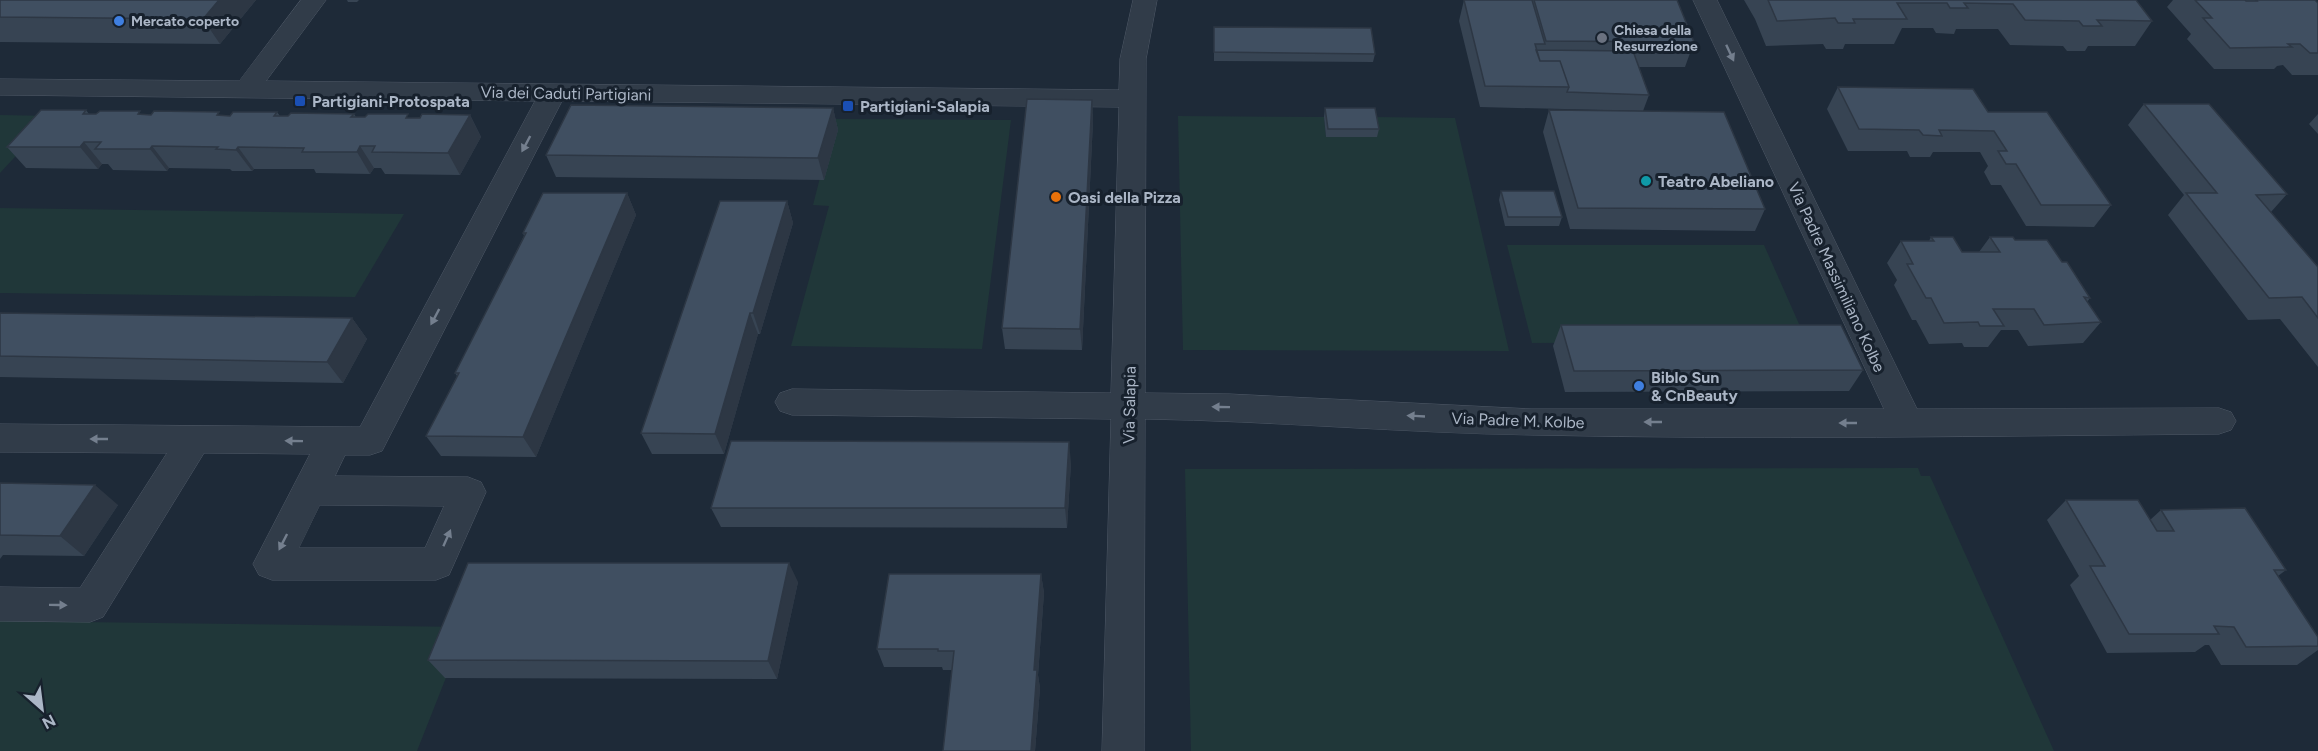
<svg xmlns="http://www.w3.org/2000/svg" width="2318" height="751" font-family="Figtree,sans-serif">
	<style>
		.green { fill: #203739 }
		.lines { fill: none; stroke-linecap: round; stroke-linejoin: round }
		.minor-casing { stroke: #4f5967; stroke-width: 1 }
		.minor { fill: #313c49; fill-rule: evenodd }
		.wall { fill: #374453 }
		.shaded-wall { fill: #2d3744 }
		.building { fill: #404f61; stroke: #2d3744; stroke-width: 1.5 }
		.oneway { fill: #747f8e }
		.shop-dot { fill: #3f7fe0; stroke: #17212d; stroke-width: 2 }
		.worship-dot { fill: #6b7280; stroke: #17212d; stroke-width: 2 }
		.transit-dot { fill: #1a4fb4; stroke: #17212d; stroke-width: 2 }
		.culture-dot { fill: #0f9aa8; stroke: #17212d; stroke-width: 2 }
		.food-dot { fill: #e8710a; stroke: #17212d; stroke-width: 2 }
		.labels { text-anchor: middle; stroke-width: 6; stroke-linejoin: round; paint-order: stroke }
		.far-poi-label { font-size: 14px; font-weight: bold; fill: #abb6c6; stroke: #17212d; text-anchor: start }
		.street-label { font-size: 16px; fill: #abb6c6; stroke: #17212d }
		.poi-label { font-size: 16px; font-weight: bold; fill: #abb6c6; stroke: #17212d; text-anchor: start }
	</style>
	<rect width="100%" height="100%" fill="#1e2a38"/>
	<path class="green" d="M0 115 53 116 0 173Z
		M1178 116 1324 117 1326 137 1374 117 1455 118 1509 351 1183 350Z
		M835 119 1011 120 982 349 791 346 829 206 813 205Z
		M0 208 404 214 355 297 0 293Z
		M1507 245H1764L1807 342 1532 343Z
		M1918 468 1921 476H1930L2054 751H1191L1185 469Z
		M0 621 466 627 417 751H0Z"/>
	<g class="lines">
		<defs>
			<path id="minor" d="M301 0H326L266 81 1119 90 1120 59 1133 0H1157L1146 59 1145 393 1229 394 1532 409H1884L1693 0H1717L1917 409 2219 408 2231 412 2236 421 2231 430 2219 434C1991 436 1762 440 1533 435 1404 433 1274 421 1145 419L1144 751H1102L1111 419 792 415 780 411 775 402 780 393 792 389 1111 393 1119 107 562 101 382 451 370 455H345L335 476 468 477 481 482 486 492 449 575 436 580H272L259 575 253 564 310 454 204 453 103 617 90 622 0 621V587L80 588 167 453 0 452V424L360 427 535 101 0 95V79L239 81ZM320 505 444 506 425 548H299Z"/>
		</defs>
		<use href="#minor" class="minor-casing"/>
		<use href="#minor" class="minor"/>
	</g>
	<path class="wall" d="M0 0H256L220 44 0 42Z
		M347 0H359L357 2H348Z
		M1464 0H1677L1694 42 1685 67H1639L1649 95 1643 111 1480 107 1459 21Z
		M1744 0H2136L2152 21 2135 46H2088L2085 51H2067L2063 46 2010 45 1998 29H1956L1954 34 1936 33 1933 28H1902L1894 44H1845L1843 49H1826L1823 44 1766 46 1755 19Z
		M2173 0H2315L2318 3V75H2292L2283 65 2277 66 2274 69H2214L2187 39 2191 34 2167 7Z
		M1214 27 1375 54 1373 62 1214 61Z
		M1838 87 1988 112 2111 205 2094 227 2026 226 2001 185H1991L1984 172 1988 166 1980 152H1933L1930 157H1910L1907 151H1848L1827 109Z
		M1092 100 1093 121 1082 350 1005 349 1002 328Z
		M2144 104 2287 194 2271 212 2318 267V367L2280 319 2248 320 2168 215 2184 195 2128 125Z
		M833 108 838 130 824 180 556 177 546 155Z
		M1325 108 1379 129 1377 137H1326L1324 117Z
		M86 110 89 114 230 116 277 112 280 116 354 114 356 117 410 118 470 115 481 137 460 175 385 174 381 168H374L370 174 316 173 314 169H254L252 171H232L230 169 169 168 167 171 113 170 108 164H102L98 169 26 168 7 147Z
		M1549 110 1765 209 1755 231 1570 229 1543 132Z
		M2318 114V134L2309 124Z
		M1501 191 1562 217 1559 226H1505L1499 200Z
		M627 193 636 215 536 457 441 456 426 436 457 376 455 373 524 236 523 233Z
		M787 201 793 223 760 334H758L724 454H652L641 433Z
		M1931 237 1962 252H1979L1990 237 2015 240 2062 262 2090 298 2087 302 2101 322 2083 343 2028 346 2018 330H2001L1988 347H1964L1962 343 1929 344 1916 320H1912L1894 285 1897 280 1887 263 1901 241H1929Z
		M0 313 352 318 367 339 343 383 0 377Z
		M1561 325 1863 370 1849 391 1565 392 1553 346Z
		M1071 463 1067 528 721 527 711 508Z
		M0 483 118 505 84 556 3 555 0 559Z
		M2066 500 2150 520 2161 510 2286 570 2278 576 2318 637V650L2297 665H2221L2209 645H2205L2195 652 2107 653 2070 585 2079 576 2047 520Z
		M1041 574 1044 593 1038 675 1040 688 1035 751H943L952 670H943L942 667H884L877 649Z
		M798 582 777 679 445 678 428 660Z"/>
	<path class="shaded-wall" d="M219 0H256L220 44 203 19Z
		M1092 100 1093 121 1082 350 1080 329Z
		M833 108 838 130 824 180 818 158Z
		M470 115 481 137 460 175 448 153Z
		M84 142 102 164 98 169 80 147Z
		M152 146 169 168 167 171 150 149Z
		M360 146 374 168 370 174 357 152Z
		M238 147 254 169 252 171 236 150Z
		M627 193 636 215 536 457 523 437Z
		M787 201 793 223 760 334 753 313Z
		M750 313 758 334 724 454 715 434Z
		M352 318 367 339 343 383 327 362Z
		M1069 442 1071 463 1067 528 1065 508Z
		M95 485 118 505 84 556 60 536Z
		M789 563 798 582 777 679 768 661Z
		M1041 574 1044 593 1038 675 1040 688 1035 751H1031L1034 670Z"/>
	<path class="building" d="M0 0H219L203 19 0 17Z
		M1464 0H1532L1545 44H1535L1540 61H1560L1569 87 1485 86Z
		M1534 0H1677L1694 42 1546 41Z
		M1768 0H2136L2152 21 2097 20 2102 26H2083L2079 21 2025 20 2013 4 1964 3 1968 8H1950L1947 3H1897L1907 19H1853L1855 23H1838L1835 18 1777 21Z
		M2195 0H2245L2246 1H2257L2256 0H2315L2318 3V53H2310L2300 44H2288L2292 47 2230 48 2203 18H2212Z
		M1214 27 1371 28 1375 54 1214 52Z
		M1536 50 1633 51 1649 95 1567 92 1569 87 1560 61H1540Z
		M1838 87 1973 89 1988 112H2047L2111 205H2041L2016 164H2006L1998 151H2007L1994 131 1939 130 1942 136 1923 135 1919 130 1859 129Z
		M1027 99 1092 100 1080 329 1002 328Z
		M2144 104H2209L2287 194 2256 195 2318 267V318L2302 297 2269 298 2186 193H2217Z
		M571 105 833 108 818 158 546 155Z
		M1325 108H1375L1379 129H1328Z
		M41 110H86L83 114H96L100 111H140L138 114 151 115 154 111 219 112 217 115 230 116 233 112H277L274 116H288L291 113 354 114 351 117H365L368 114H408L406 118H420L422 114 470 115 448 153 372 152 375 146H360L357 152H302L304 148 238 147 236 150 216 149 218 147 152 146 150 149H95L101 142H84L80 147H7Z
		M1549 110 1724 112 1765 209 1578 208Z
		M1501 191H1554L1562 217H1508Z
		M543 193H627L523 437 426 436 459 373H455L526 233H523Z
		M720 201H787L753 313H750L715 434 641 433Z
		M1931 237H1953L1962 252H2000L1990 237H2013L2015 240H2047L2062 262H2067L2090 298 2084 297 2101 322 2044 325 2034 309H1993L2004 326H1980L1978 322 1944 323 1931 298H1926L1907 264H1913L1901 241H1934Z
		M0 313 352 318 327 362 0 356Z
		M1561 325H1841L1863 370 1574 371Z
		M731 441 1069 442 1065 508H711Z
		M0 483 95 485 60 536 0 535Z
		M2066 500H2138L2157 531H2174L2161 510 2245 508 2286 570H2274L2318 637V646L2246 647 2234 627 2214 626 2219 634H2129L2090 566H2105Z
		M468 563H789L768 661 428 660Z
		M889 574H1041L1034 670H1037L1031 751H943L954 651H938V649H877Z"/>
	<defs><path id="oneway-solid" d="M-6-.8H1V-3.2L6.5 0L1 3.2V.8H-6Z" transform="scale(1.5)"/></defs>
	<g class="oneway">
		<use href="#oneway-solid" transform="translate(1730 53) rotate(65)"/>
		<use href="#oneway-solid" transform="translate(526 144) rotate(118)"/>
		<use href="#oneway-solid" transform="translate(435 317) rotate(118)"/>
		<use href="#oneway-solid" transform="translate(1221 407) rotate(-179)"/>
		<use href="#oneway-solid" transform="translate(1416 416) rotate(-177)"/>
		<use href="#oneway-solid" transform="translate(1653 422) rotate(-180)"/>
		<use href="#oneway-solid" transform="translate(1848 423) rotate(-180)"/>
		<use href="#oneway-solid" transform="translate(99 439) rotate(-180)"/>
		<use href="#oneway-solid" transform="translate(294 441) rotate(-179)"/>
		<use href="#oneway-solid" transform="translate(447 538) rotate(-66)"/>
		<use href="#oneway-solid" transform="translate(283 542) rotate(117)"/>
		<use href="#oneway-solid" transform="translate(58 605) rotate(1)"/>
	</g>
	<g class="shop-dot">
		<circle cx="119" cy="21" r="6"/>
		<circle cx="1639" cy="386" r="6"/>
	</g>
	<circle class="worship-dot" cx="1602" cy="38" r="6"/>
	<g class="transit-dot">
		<rect x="294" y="95" width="12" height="12" rx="3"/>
		<rect x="842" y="100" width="12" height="12" rx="3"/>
	</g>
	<circle class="culture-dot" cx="1646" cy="181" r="6"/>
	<circle class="food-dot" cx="1056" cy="197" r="6"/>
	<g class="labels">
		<g class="far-poi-label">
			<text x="131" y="26">Mercato coperto</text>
			<text x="1614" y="35">Chiesa della<tspan x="1614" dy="16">Resurrezione</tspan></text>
		</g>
		<g class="street-label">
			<text transform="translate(566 93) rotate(1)" y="6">Via dei Caduti Partigiani</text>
			<text transform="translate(1837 277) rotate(65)" y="6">Via Padre Massimiliano Kolbe</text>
			<text transform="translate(1129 405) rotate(-89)" y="6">Via Salapia</text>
			<text transform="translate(1518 420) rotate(2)" y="6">Via Padre M. Kolbe</text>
		</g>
		<g class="poi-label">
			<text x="312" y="107">Partigiani-Protospata</text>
			<text x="860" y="112">Partigiani-Salapia</text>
			<text x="1658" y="187">Teatro Abeliano</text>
			<text x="1068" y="203">Oasi della Pizza</text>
			<text x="1651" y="383">Biblo Sun<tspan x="1651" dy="18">&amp; CnBeauty</tspan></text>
		</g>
	</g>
	<g transform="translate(42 709) rotate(152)" stroke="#17212d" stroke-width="4.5" paint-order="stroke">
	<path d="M0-4.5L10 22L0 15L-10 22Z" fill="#abb6c6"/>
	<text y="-9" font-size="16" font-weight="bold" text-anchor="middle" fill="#abb6c6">N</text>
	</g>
</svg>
